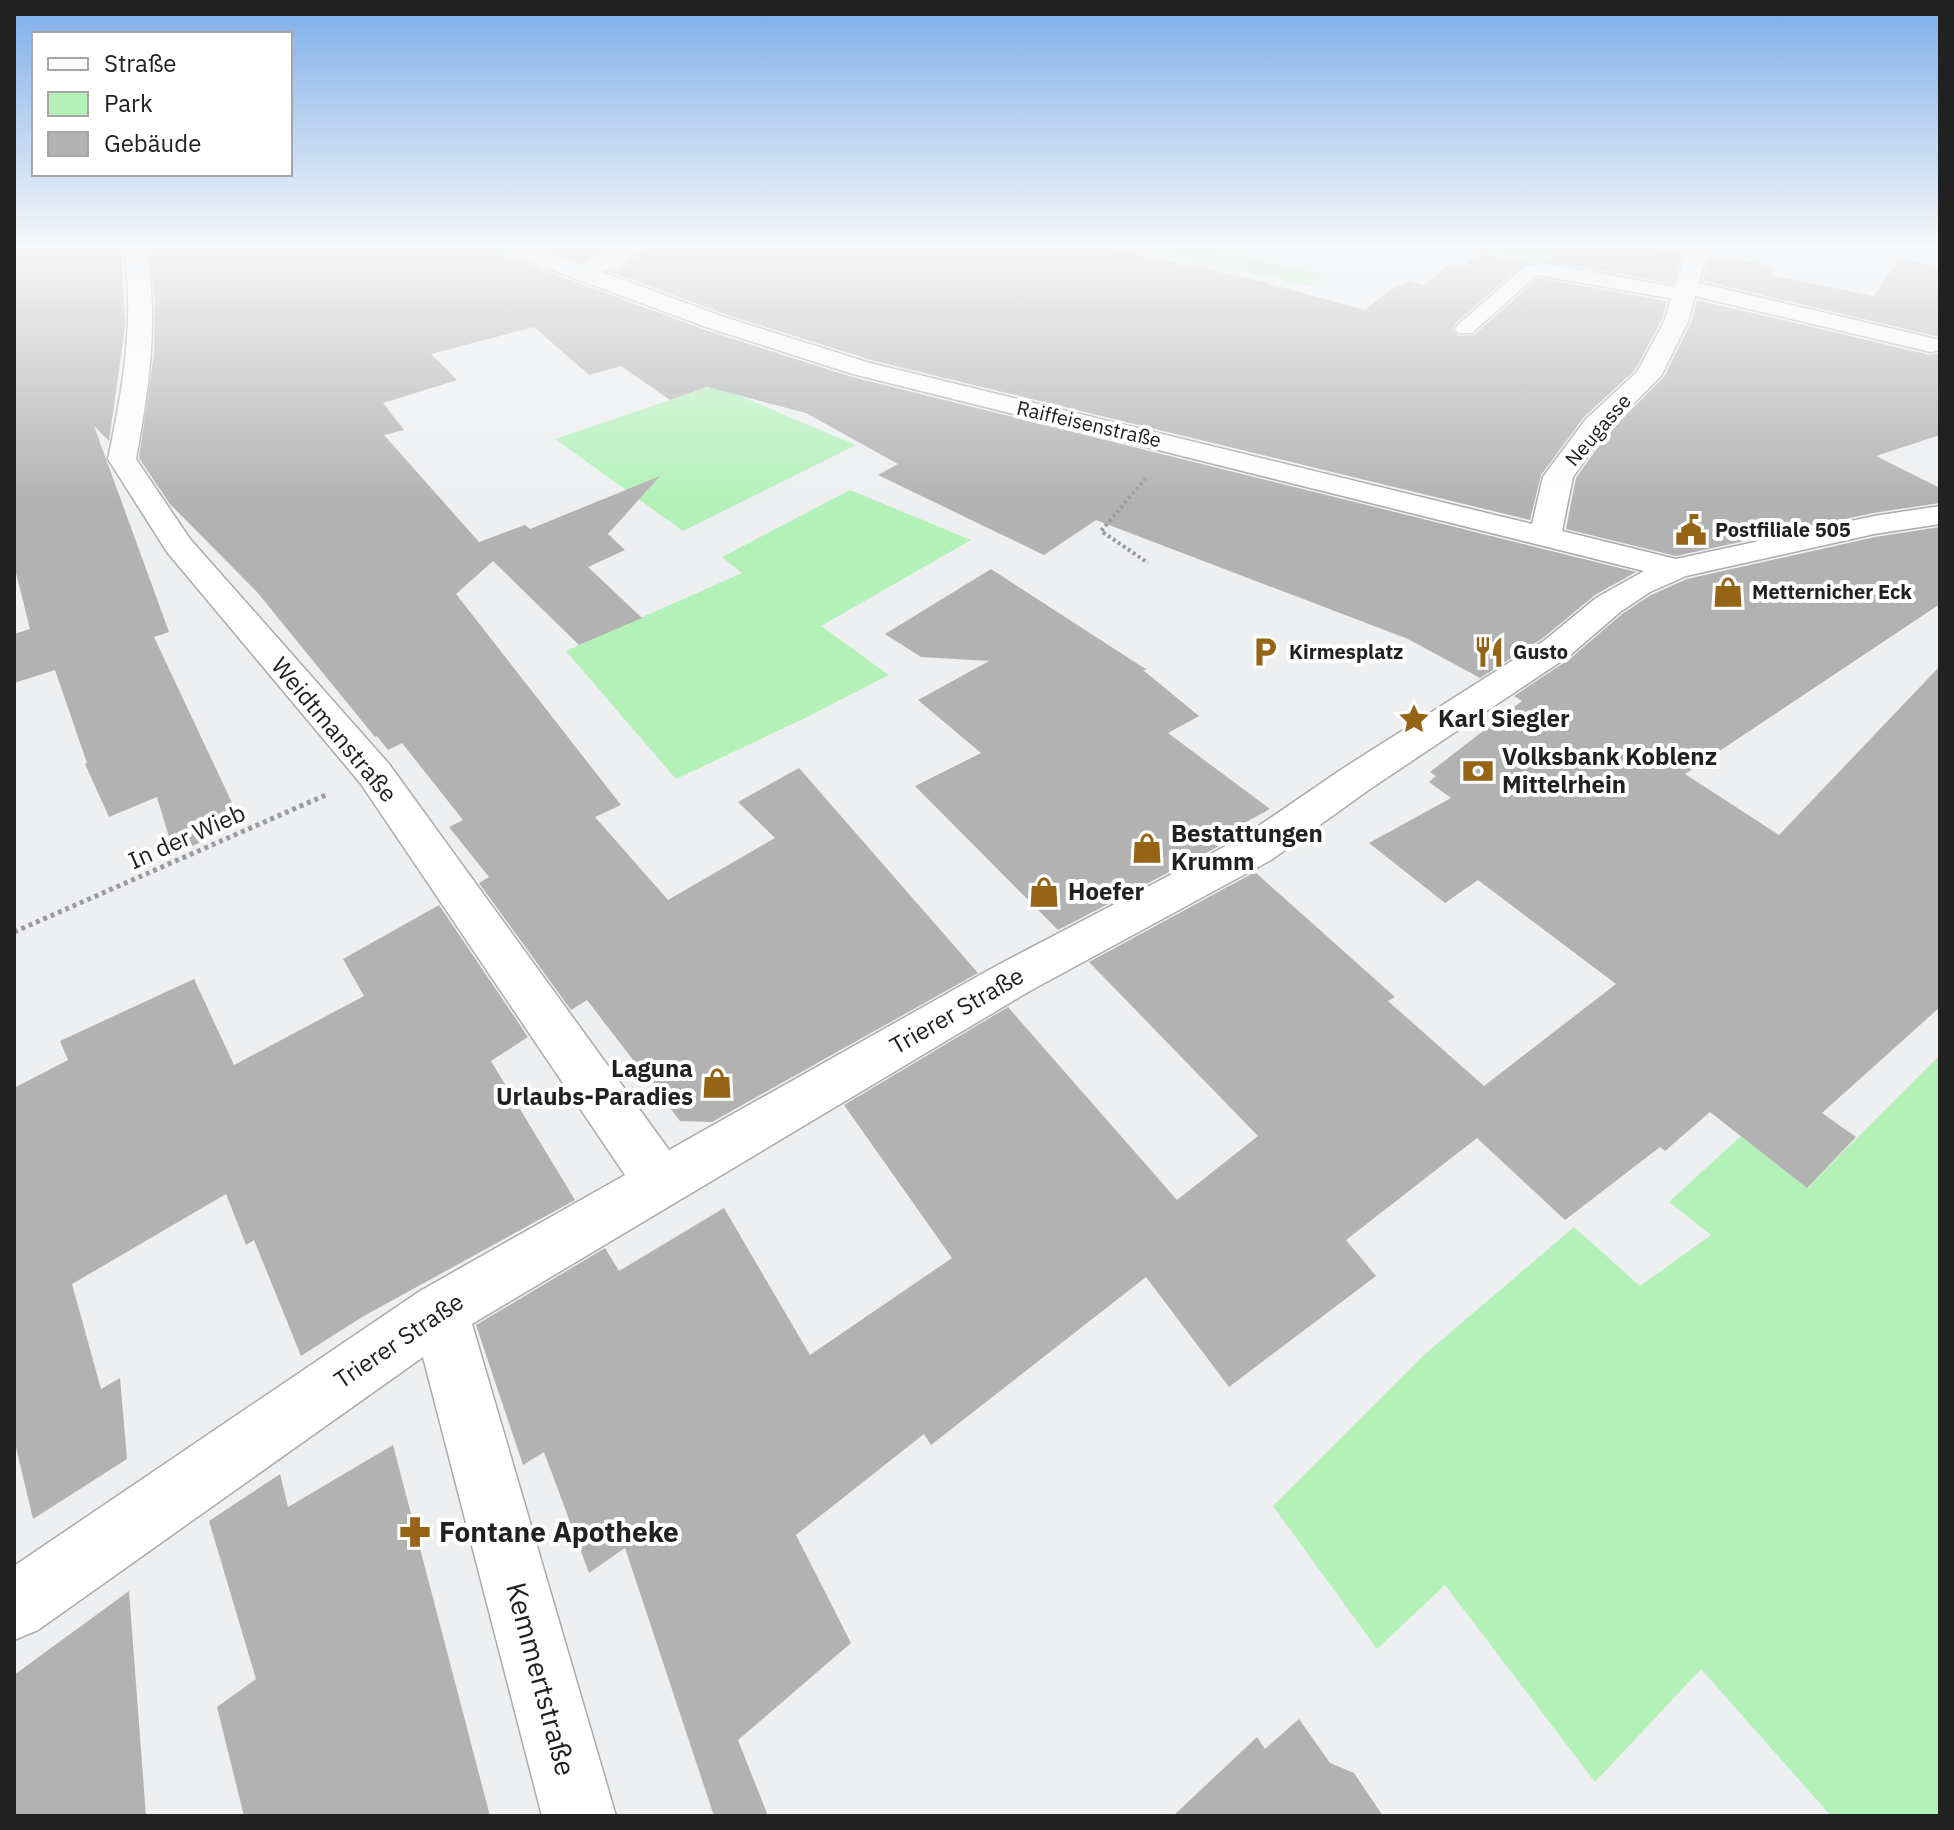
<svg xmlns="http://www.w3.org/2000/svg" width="1954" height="1830" font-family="'IBM Plex Sans',sans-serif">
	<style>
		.green { fill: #b3f1b9 }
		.building { fill: #b2b2b3 }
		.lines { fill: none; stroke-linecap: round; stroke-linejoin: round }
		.service-casing { stroke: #a9abac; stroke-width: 3 }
		.minor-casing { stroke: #a9abac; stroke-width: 3 }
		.path-far2 { stroke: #9a9b9d; stroke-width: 3; stroke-dasharray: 2 2; stroke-linecap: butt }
		.path-far1 { stroke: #9a9b9d; stroke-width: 4; stroke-dasharray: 3 3; stroke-linecap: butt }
		.path { stroke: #9a9b9d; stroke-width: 5; stroke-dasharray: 4 4; stroke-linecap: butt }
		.service { fill: #fff; fill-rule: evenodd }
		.minor { fill: #fff; fill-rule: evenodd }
		.labels { text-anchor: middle; stroke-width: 8; stroke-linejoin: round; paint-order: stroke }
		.far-street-label { font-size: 20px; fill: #212122; stroke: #fff }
		.far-poi-label { font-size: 20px; font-weight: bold; fill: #212122; stroke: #fff; text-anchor: start }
		.poi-label { font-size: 24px; font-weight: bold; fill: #212122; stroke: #fff; text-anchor: start }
		.street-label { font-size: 24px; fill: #212122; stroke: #fff }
		.near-poi-label { font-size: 28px; font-weight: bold; fill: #212122; stroke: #fff; text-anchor: start }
		.near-street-label { font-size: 28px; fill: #212122; stroke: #fff }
	</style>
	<rect width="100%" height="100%" fill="#eeeff1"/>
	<path class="green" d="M1141 247H1202L1323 275 1310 286Z
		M1464 247H1549L1560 249 1552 263Z
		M714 385 856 445 683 531 555 439Z
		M850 490 971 540 821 626 889 675 803 719 676 779 566 651 742 573 722 557Z
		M1940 1055V1816H1831L1701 1669 1595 1782 1445 1585 1377 1649 1273 1506 1424 1355 1574 1227 1640 1286 1711 1235 1669 1202 1741 1136 1807 1188Z"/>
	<path class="building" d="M14 247H121L125 327 109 441 94 426 169 632 154 637 242 824 174 854 157 797 109 817 85 764 87 763 55 670 14 683V634L30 629 14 565Z
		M149 247H498L503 255 705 330 852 377 1636 572 1595 595 1543 638 1480 678 1408 639 1096 520 1044 555 878 475 898 464 806 413 707 387 670 400 621 366 589 375 534 327 431 354 457 380 383 403 404 430 384 435 479 542 525 525 530 529 660 476 608 534 625 550 588 567 642 618 579 645 493 561 456 594 621 805 595 817 668 900 775 838 738 802 799 768 978 973 712 1122 680 1121 587 1000 571 1010 479 883 489 877 449 827 463 820 402 743 388 750 377 736 375 737 257 592 170 504 139 458 154 354 155 300Z
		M541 247H610L581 262Z
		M646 247H1106L1263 282 1365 310 1397 285 1401 286 1408 281 1424 285 1449 264 1462 268 1480 253 1530 262 1523 264 1456 323 1452 329 1458 336 1474 335 1538 278 1667 301 1661 321 1635 370 1584 417 1541 475 1530 520 871 360 725 314 611 272 621 268Z
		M1555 247H1647L1682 253 1673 284 1550 261Z
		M1713 255 1774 266 1771 275 1874 296 1900 258 1940 267V337L1703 281 1709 257 1713 258Z
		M1697 300 1930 355 1940 353V435L1876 456 1940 488V503L1873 513 1676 556 1566 529 1576 478 1608 433 1664 377 1691 323Z
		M1940 527V604L1685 774 1779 835 1940 666V1007L1822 1113 1856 1137 1807 1188 1710 1112 1665 1151 1660 1147 1565 1220 1477 1138 1346 1240 1376 1276 1229 1387 1146 1277 931 1445 924 1434 796 1535 851 1643 738 1740 768 1816H714L625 1548 589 1573 544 1452 523 1465 476 1325 605 1248 619 1271 724 1208 810 1355 952 1258 844 1105 1008 1007 1177 1200 1258 1136 1089 962 1255 872 1395 997 1388 1001 1484 1086 1616 984 1478 880 1445 903 1369 843 1451 798 1429 782 1436 776 1430 772 1522 701 1514 696 1571 658 1622 614 1651 595 1687 579 1875 537Z
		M991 569 1147 670H1143L1199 716 1168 733 1270 809 1217 838 1223 844 1058 930 915 786 981 753 918 700 989 661 921 657 885 634Z
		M439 905 528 1037 491 1061 575 1200 362 1317 301 1356 254 1240 246 1245 226 1194 72 1284 101 1389 120 1378 127 1459 33 1519 14 1439V1088L68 1060 60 1041 194 979 234 1065 364 996 343 959Z
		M393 1445 490 1816H244L217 1707 256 1679 209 1521 280 1474 288 1507Z
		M129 1591 146 1816H14V1675Z
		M1299 1719 1330 1763 1354 1773 1383 1816H1173L1257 1737 1265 1749Z"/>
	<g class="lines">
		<defs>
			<path id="service" d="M1544 263 1685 289 1694 295 1685 301 1537 275 1472 333H1458L1455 329 1458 325 1525 266Z"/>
			<path id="minor" d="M124 247H146C159 319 149 388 136 459L190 539 389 764 669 1150 996 966 1241 838 1342 769 1545 640 1596 598 1644 571 853 374 706 327 504 252 501 247H532L581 265 617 247H643L619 266 602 272 724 317 870 363 1532 524 1543 477 1586 419 1637 372 1664 322 1687 247H1709L1699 283 1940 340V350L1931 352 1695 296 1688 322 1661 376 1606 431 1573 477 1562 531 1676 559 1874 516 1940 506V524L1874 534 1686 576 1650 592 1620 612 1569 656 1370 789 1271 860 1028 992 472 1324 616 1816H542L423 1357 38 1630 14 1640V1566L420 1291 625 1175 361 784 167 552 108 459C123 388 135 320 124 247Z"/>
		</defs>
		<use href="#service" class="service-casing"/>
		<use href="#minor" class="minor-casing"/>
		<path class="path-far2" d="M1454 247 1489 253"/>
		<path class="path-far1" d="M1146 478 1101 531 1148 563"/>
		<path class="path" d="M14 932 328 794"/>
		<use href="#service" class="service"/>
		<use href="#minor" class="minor"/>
	</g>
	<linearGradient id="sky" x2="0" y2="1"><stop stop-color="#7cadea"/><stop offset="0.49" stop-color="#f7f8f9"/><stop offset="1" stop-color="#f7f8f9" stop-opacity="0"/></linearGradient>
	<rect width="1954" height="503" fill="url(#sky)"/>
	<defs>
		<symbol id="civic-bare" viewBox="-9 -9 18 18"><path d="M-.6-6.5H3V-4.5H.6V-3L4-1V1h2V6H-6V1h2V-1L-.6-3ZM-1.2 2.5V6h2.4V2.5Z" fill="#956415" stroke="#fff" stroke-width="2.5" paint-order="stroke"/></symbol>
		<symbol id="shop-bare" viewBox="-9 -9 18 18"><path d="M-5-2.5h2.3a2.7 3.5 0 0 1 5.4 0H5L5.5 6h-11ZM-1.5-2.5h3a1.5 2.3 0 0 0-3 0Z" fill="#956415" stroke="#fff" stroke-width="2.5" paint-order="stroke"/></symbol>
		<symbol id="parking-bare" viewBox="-9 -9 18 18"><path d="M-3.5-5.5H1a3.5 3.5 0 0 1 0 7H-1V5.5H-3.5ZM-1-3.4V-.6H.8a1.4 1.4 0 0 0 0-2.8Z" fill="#956415" stroke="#fff" stroke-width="2.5" paint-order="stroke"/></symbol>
		<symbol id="restaurant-bare" viewBox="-9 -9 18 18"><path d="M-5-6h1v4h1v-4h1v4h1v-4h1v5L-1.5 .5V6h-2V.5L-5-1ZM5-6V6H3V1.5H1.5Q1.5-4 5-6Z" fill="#956415" stroke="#fff" stroke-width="2.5" paint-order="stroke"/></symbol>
		<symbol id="sight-bare" viewBox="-9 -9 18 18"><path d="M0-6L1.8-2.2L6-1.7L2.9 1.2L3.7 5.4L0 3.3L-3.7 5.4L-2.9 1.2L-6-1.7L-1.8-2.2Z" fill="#956415" stroke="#fff" stroke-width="2.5" paint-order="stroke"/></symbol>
		<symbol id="bank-bare" viewBox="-9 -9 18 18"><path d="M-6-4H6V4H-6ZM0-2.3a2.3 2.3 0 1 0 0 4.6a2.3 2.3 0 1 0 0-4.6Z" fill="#956415" stroke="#fff" stroke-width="2.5" paint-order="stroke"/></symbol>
		<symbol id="pharmacy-bare" viewBox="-9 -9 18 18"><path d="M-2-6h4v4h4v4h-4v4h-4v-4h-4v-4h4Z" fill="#956415" stroke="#fff" stroke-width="2.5" paint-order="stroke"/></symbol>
	</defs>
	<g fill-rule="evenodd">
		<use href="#civic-bare" x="1669" y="508" width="44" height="44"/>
		<use href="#shop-bare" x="1706" y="570" width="44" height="44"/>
		<use href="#parking-bare" x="1243" y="630" width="44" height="44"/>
		<use href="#restaurant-bare" x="1467" y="630" width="44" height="44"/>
		<use href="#sight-bare" x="1392" y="697" width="44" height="44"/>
		<use href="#bank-bare" x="1456" y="749" width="44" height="44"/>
		<use href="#shop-bare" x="1125" y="826" width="44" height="44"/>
		<use href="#shop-bare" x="1022" y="870" width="44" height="44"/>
		<use href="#shop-bare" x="695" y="1061" width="44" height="44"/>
		<use href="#pharmacy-bare" x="393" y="1510" width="44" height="44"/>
	</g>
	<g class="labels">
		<g class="far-street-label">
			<text transform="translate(1089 424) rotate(13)" y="7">Raiffeisenstraße</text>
			<text transform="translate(1598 430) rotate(-49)" y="7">Neugasse</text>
		</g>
		<g class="far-poi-label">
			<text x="1715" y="537">Postfiliale 505</text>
			<text x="1752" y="599">Metternicher Eck</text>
			<text x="1289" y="659">Kirmesplatz</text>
			<text x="1513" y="659">Gusto</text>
		</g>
		<g class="poi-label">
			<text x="1438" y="727">Karl Siegler</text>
			<text x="1502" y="765">Volksbank Koblenz<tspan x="1502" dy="28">Mittelrhein</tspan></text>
			<text x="1171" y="842">Bestattungen<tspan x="1171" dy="28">Krumm</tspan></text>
			<text x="1068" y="900">Hoefer</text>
			<text x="693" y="1077" text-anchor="end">Laguna<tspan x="693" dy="28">Urlaubs-Paradies</tspan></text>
		</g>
		<g class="street-label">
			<text transform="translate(334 730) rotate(50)" y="8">Weidtmanstraße</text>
			<text transform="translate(187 837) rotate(-24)" y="8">In der Wieb</text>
			<text transform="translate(957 1011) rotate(-30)" y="8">Trierer Straße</text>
			<text transform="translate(399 1341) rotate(-34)" y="8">Trierer Straße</text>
		</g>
		<g class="near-poi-label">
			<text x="439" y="1542">Fontane Apotheke</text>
		</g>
		<g class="near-street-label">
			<text transform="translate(541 1679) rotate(75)" y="10">Kemmertstraße</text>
		</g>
	</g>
	<rect width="1954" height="1830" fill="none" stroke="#212122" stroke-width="32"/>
	<rect x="32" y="32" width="260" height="144" fill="#ffffff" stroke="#a6a6a7" stroke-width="2"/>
	<rect x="48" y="58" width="40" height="12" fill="#ffffff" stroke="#a6a6a7" stroke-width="2"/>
	<text x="104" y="72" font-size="24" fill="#212122">Straße</text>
	<rect x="48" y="92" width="40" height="24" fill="#b3f1b9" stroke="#a6a6a7" stroke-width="2"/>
	<text x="104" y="112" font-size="24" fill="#212122">Park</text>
	<rect x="48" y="132" width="40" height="24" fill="#b2b2b3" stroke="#a6a6a7" stroke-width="2"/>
	<text x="104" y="152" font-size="24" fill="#212122">Gebäude</text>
</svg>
